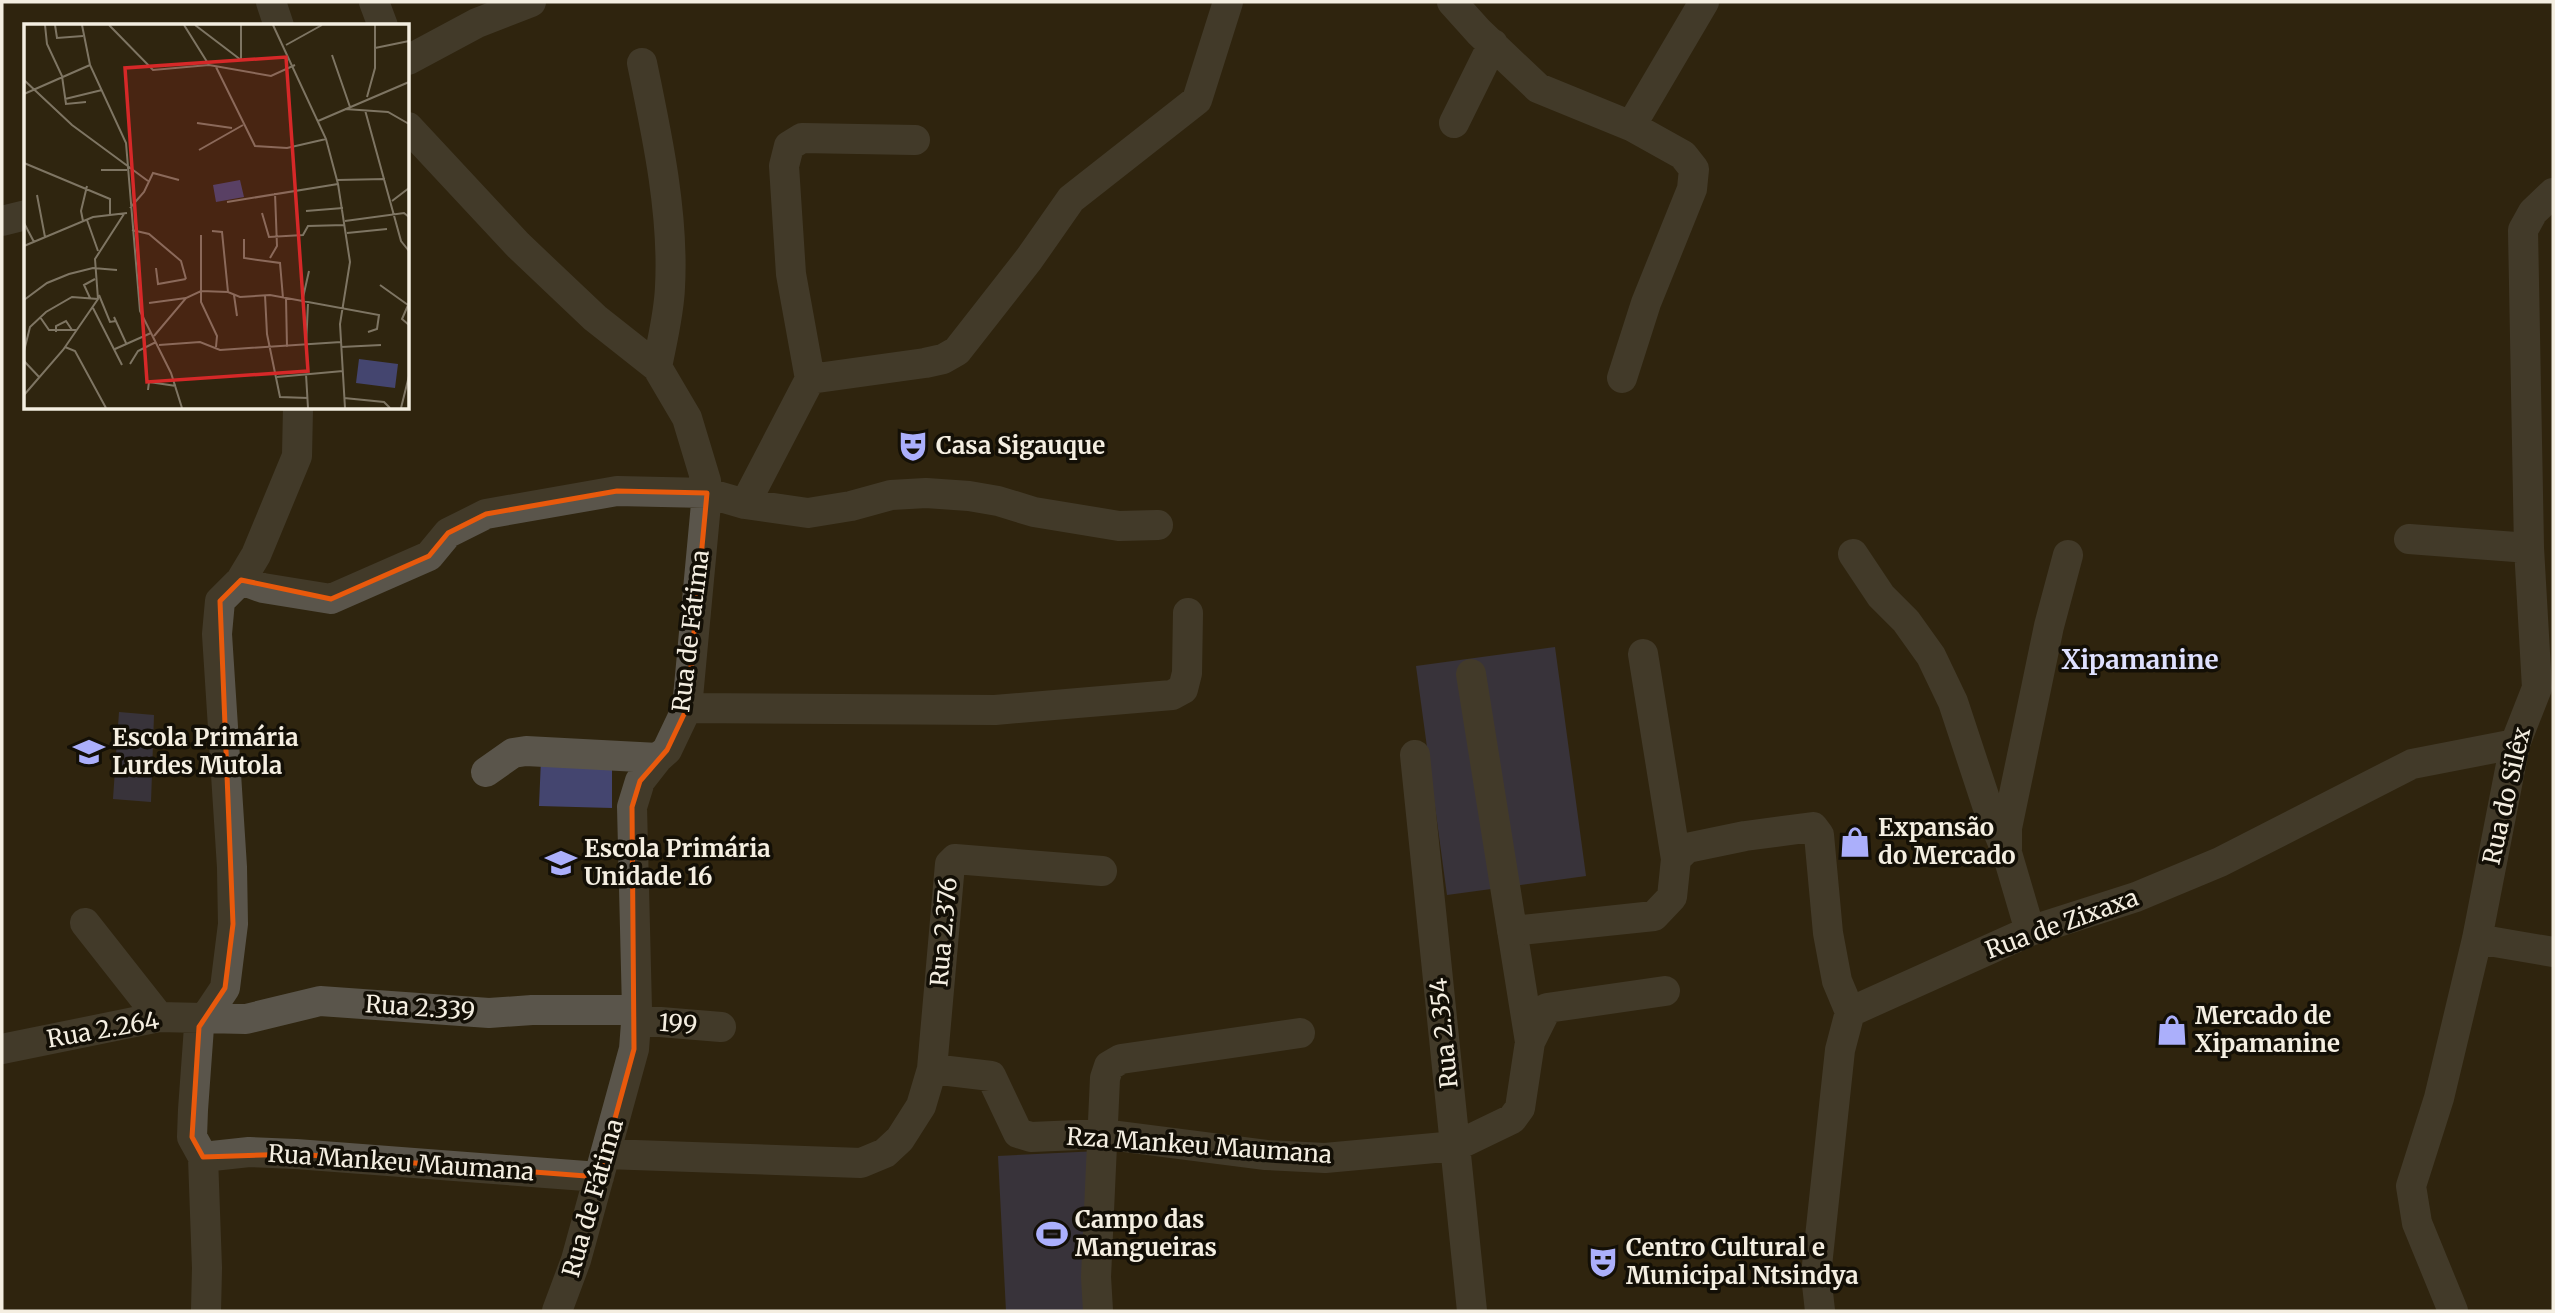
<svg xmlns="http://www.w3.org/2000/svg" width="2555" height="1313" font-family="Merriweather,serif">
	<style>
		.green { fill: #44456f }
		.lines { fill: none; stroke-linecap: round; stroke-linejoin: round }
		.minor { stroke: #5a554b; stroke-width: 30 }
		.marked { fill: none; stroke: #e8590c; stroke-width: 5; stroke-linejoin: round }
		.labels { text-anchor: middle; stroke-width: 7; stroke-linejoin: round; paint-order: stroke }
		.poi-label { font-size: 24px; font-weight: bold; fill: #f4eee1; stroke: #130f06; text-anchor: start }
		.street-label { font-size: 24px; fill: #f4eee1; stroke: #130f06 }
		.neighbourhood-label { font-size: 26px; font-weight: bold; fill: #dfe1ff; stroke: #130f06 }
		.inset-road { fill: none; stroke: #7e7563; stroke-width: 2 }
		.view { fill: #d62828; fill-opacity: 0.15; stroke: #d62828; stroke-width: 3.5 }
		.inset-edge { fill: none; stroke: #f4eee1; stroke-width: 3.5 }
	</style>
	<rect width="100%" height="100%" fill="#2f250f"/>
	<path class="green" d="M1555 647 1586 876 1447 895 1416 666Z
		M119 712 154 715 151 802 113 799Z
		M541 759 612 760V808L539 806Z
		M1099 1151 1106 1311H1006L998 1156Z"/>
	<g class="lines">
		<path class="minor" d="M271 2 279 26
			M374 2 383 26
			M1452 2 1479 32 1538 88 1631 126 1683 155 1694 169 1692 189 1646 303 1622 378
			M408 60 477 23 531 2
			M642 63C657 135 674 214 670 287 669 314 662 341 657 367
			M1454 123 1493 44
			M1631 126 1704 2
			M408 127 518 245 595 318 657 367 687 418 706 481 707 493 687 708 667 750 658 758 640 781 632 807 637 1010 634 1049 576 1260 557 1311
			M2 221 26 215
			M810 379 925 363 943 359 957 351 1029 259 1071 199 1197 100 1228 2
			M810 379 791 274 784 166 789 146 802 138 915 140
			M745 504 810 379
			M2409 539 2529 548
			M1853 554 1881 596 1906 621 1931 656 1953 702 1987 805 2007 853 2030 931
			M241 580 263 588 331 599 429 556 448 533 486 514 617 491 707 493 745 504 808 513 851 506 891 495 926 493 969 496 998 501 1034 512 1119 526 1158 525
			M1643 654 1676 859
			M1471 674 1530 1042
			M687 708 995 710 1172 695 1183 689 1187 673 1188 613
			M1415 755 1472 1311
			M486 772 513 753 526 751 658 758
			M2007 849V828L2049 626 2068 555
			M85 923 159 1017
			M1512 931 1654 916 1672 897 1676 859 1687 848 1745 836 1813 827 1819 835 1828 933 1837 981 1850 1012
			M2477 939 2553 952
			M636 1020 721 1027
			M2 1049 159 1017 246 1019 320 1001 489 1013 532 1010H637
			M932 1069 991 1076 1018 1133 1031 1137 1102 1134 1266 1155 1325 1158 1456 1146 1512 1119 1520 1108 1530 1042 1547 1008 1665 991
			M606 1154 861 1163 885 1153 900 1139 921 1106 932 1069 950 864 955 859 1102 871
			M203 1157 249 1152 296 1154 599 1177
			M206 1311 207 1268 203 1157 192 1137 193 1110 199 1027 225 988 233 924 232 867 217 634 220 601 241 580 256 555 297 456 298 408
			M1098 1311 1096 1277 1105 1078 1109 1066 1121 1059 1300 1033
			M1820 1311 1816 1275 1840 1050 1850 1012 2030 931 2136 897 2220 862 2412 764 2515 744
			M2453 1311 2417 1223 2411 1186 2439 1098 2477 939 2515 744 2537 688 2529 548 2523 230 2533 212 2553 193"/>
	</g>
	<path d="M0 0H2555V1313H0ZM617 491 707 493 687 708 667 750 640 781 632 807 634 1049 599 1177 296 1154 203 1157 192 1137 199 1027 225 988 233 924 220 601 241 580 331 599 429 556 448 533 486 514Z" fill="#2f250f" fill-opacity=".55" fill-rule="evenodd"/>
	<path class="marked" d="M617 491 707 493 687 708 667 750 640 781 632 807 634 1049 599 1177 296 1154 203 1157 192 1137 199 1027 225 988 233 924 220 601 241 580 331 599 429 556 448 533 486 514Z"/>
	<defs>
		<symbol id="theatre-bare" viewBox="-9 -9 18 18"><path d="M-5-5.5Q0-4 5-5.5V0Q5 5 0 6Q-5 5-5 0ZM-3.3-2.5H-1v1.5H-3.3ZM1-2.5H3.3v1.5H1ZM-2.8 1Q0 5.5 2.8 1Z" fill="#abaffb" stroke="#130f06" stroke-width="2.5" paint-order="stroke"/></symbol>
		<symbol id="school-bare" viewBox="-9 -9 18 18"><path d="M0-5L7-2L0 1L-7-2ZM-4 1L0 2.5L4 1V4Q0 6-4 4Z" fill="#abaffb" stroke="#130f06" stroke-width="2.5" paint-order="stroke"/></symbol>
		<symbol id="shop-bare" viewBox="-9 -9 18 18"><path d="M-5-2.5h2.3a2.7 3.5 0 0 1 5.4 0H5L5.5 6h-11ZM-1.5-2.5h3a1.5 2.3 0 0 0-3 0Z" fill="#abaffb" stroke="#130f06" stroke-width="2.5" paint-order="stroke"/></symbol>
		<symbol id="stadium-bare" viewBox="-9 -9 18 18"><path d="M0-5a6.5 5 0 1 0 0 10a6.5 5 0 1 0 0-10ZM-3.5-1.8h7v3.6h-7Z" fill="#abaffb" stroke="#130f06" stroke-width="2.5" paint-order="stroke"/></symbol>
	</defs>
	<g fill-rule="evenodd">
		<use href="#theatre-bare" x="891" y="424" width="44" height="44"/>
		<use href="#school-bare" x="67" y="730" width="44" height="44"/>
		<use href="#shop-bare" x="1833" y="820" width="44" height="44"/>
		<use href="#school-bare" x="539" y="841" width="44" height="44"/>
		<use href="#shop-bare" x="2150" y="1008" width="44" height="44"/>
		<use href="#stadium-bare" x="1030" y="1212" width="44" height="44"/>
		<use href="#theatre-bare" x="1581" y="1240" width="44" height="44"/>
	</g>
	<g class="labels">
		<g class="poi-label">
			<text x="936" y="454">Casa Sigauque</text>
			<text x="112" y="746">Escola Primária<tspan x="112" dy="28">Lurdes Mutola</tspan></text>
			<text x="1878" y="836">Expansão<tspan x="1878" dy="28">do Mercado</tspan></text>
			<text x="584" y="857">Escola Primária<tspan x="584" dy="28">Unidade 16</tspan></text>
			<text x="2195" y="1024">Mercado de<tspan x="2195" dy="28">Xipamanine</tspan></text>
			<text x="1075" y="1228">Campo das<tspan x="1075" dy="28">Mangueiras</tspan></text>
			<text x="1626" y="1256">Centro Cultural e<tspan x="1626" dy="28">Municipal Ntsindya</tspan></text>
		</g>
		<g class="street-label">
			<text transform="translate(691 631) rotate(-83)" y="8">Rua de Fátima</text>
			<text transform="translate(2507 796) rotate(-77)" y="8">Rua do Silêx</text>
			<text transform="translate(2062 924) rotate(-20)" y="8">Rua de Zixaxa</text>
			<text transform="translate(944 932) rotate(-85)" y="8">Rua 2.376</text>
			<text transform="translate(420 1008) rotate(4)" y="8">Rua 2.339</text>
			<text transform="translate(678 1024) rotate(4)" y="8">199</text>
			<text transform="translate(103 1030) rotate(-10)" y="8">Rua 2.264</text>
			<text transform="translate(1444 1033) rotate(-96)" y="8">Rua 2.354</text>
			<text transform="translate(1199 1146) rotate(4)" y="8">Rza Mankeu Maumana</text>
			<text transform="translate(401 1163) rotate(4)" y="8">Rua Mankeu Maumana</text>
			<text transform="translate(593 1198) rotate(-74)" y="8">Rua de Fátima</text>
		</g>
		<g class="neighbourhood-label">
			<text x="2140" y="669">Xipamanine</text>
		</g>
	</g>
	<g transform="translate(24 24)">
		<rect width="385" height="385" fill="#2f250f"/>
		<path d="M216 156 220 173 192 178 189 161ZM335 335 374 340 371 364 332 359Z" fill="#44456f"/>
		<path class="inset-road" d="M21 1 23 20 38 52 42 80 62 78M31 1 33 14 59 12M58 1 66 41 102 119 116 287 147 349 158 384M85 1 129 46 185 41 247 52 271 41M160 1 185 41M171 1 217 36M217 1V36M249 1 302 115 314 160 326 238 316 300 321 384M262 21 298 1M351 24 385 17M308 31 326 83M192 43 231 122 263 124 302 115M0 56 48 101 124 157M0 70 66 41M343 73 351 44V1M41 75 78 66M321 85 364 88 385 100M341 86 377 217 385 227M294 97 385 58M173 99 208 104M175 126 219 101M0 139 86 175V190M77 146H103M313 156 361 155M13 171 21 213M368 177 385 164M203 178 314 160M106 184 120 168 129 149 155 156M282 187 319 184M238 189 245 213 279 211 284 202 321 201M63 196 74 227M59 197 57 187 63 162M321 197 380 189 385 193M0 199 10 218M108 206 125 210 157 237 162 255M188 207 198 208 204 268M323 209 363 205M177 211V278L193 312 192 323M220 215V234L256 239 259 274M0 222 69 193 103 189M246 234 253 222 251 169M132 244 134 260 162 255M356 261 384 281M75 271 86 298 92 297M210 271 213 292M241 271 243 310 256 373 284 374M66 274 60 261 71 255M262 274 263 323M0 276 23 259 45 250 69 244 93 246M278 278 285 247M125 279 162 274M385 279 378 295 385 301M69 284 98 341M16 293 25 306H52M90 293 102 319M32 308V302L42 297 48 306M130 312 162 274 177 267 204 268 216 273 246 271 355 291 353 305 344 308M135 321 176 318 196 326 317 318M282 321 284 280M41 323 51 327 82 384M317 323 357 321M91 325 127 309M0 327 6 303 22 288 48 273 74 275M0 337 16 354M106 340 114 327 132 318M282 350 284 384M253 353 319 347M124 366 125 358 152 362M0 371 39 326 74 275 71 235 100 190M320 374 360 378 366 384M377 384 385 352"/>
		<path class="view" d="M262 33 284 347 123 358 101 44Z"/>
		<rect width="385" height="385" class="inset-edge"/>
	</g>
	<rect width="2555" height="1313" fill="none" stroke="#f4eee1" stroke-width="7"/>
</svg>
